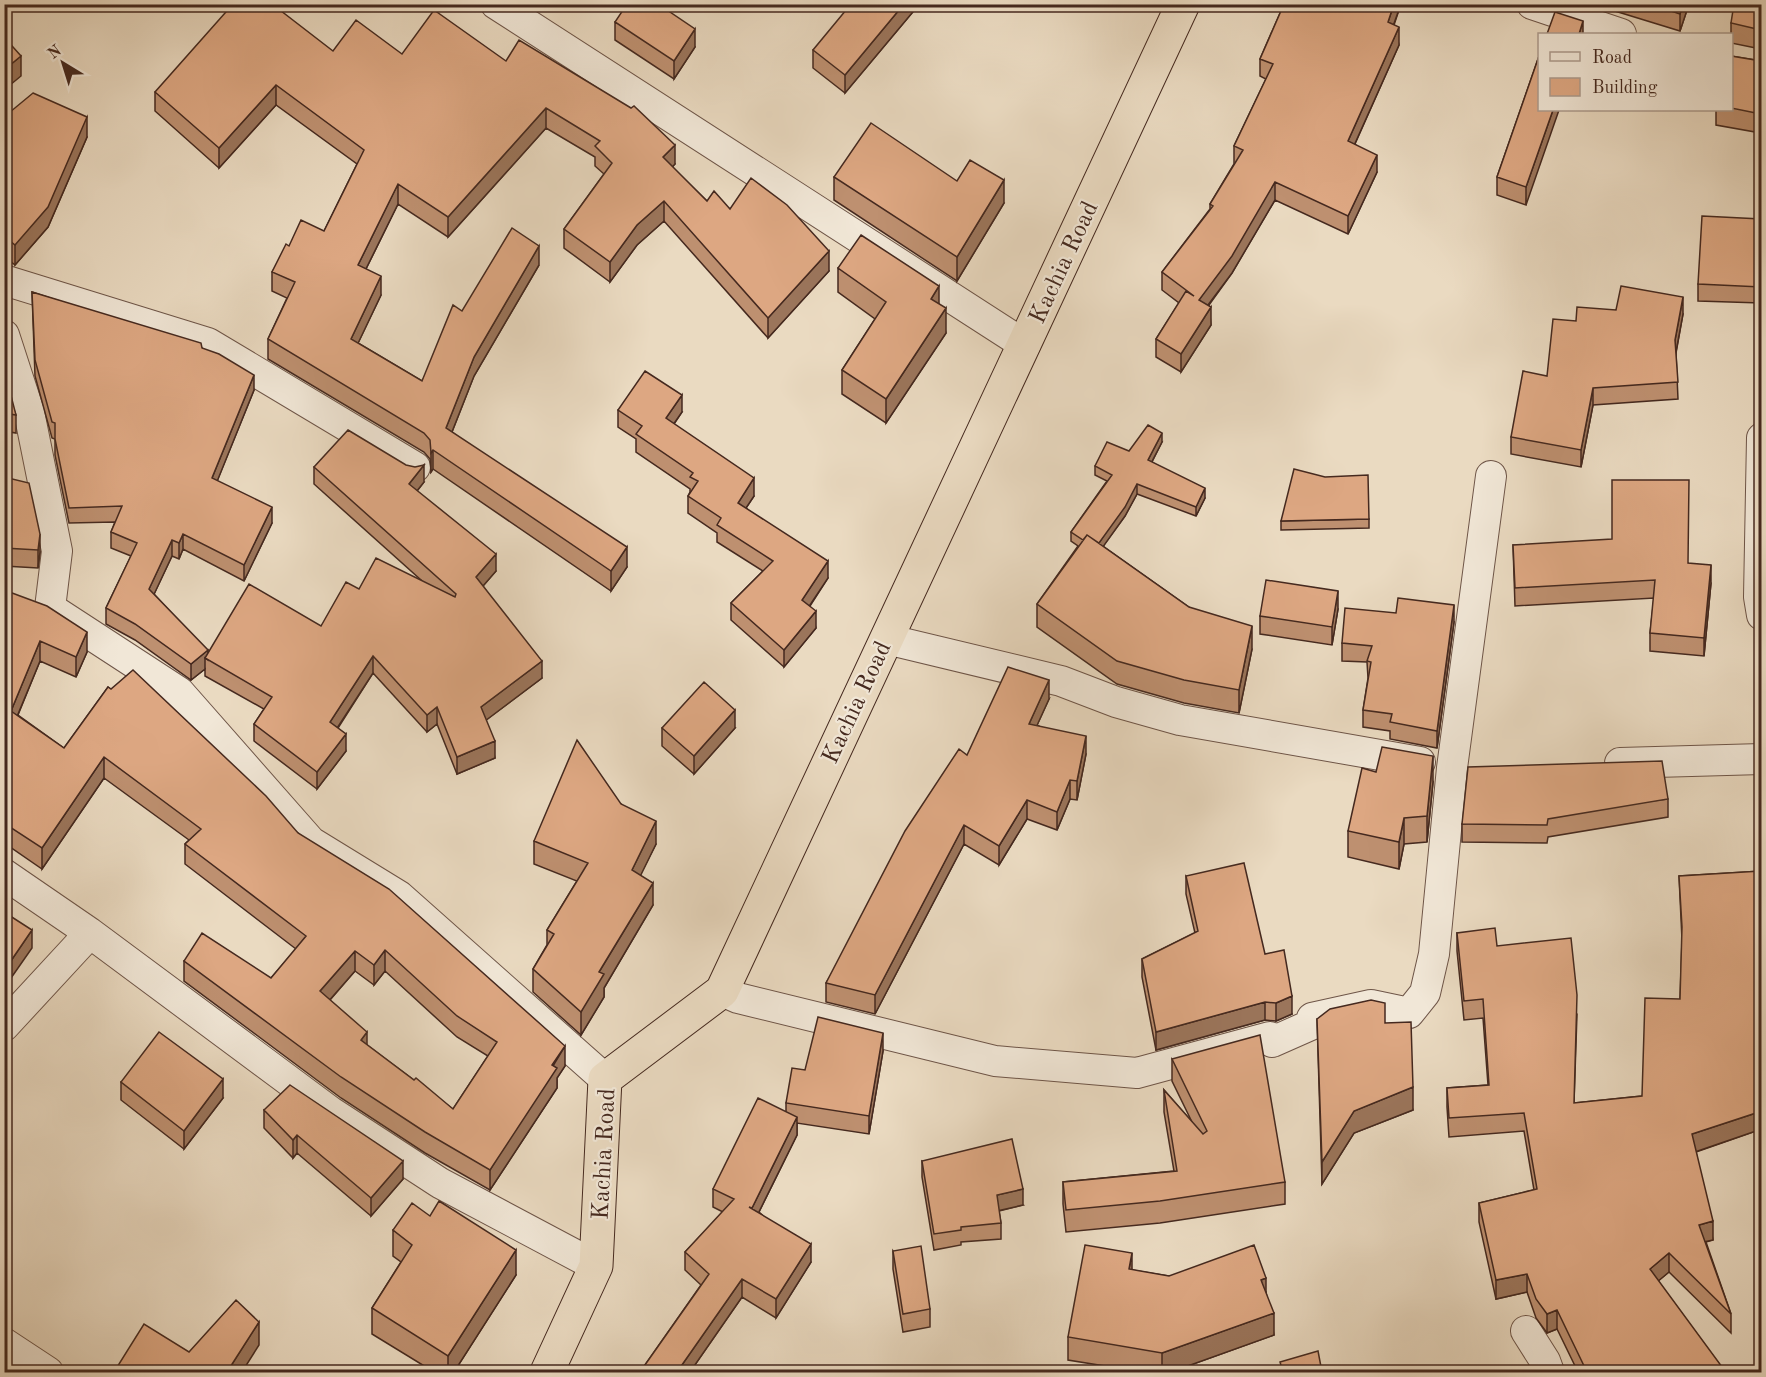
<svg xmlns="http://www.w3.org/2000/svg" width="1766" height="1377" font-family="'Old Standard TT',serif">
	<style>
		.lines { fill: none; stroke-linecap: round; stroke-linejoin: round }
		.minor-casing { stroke: #6e5548; stroke-width: 32 }
		.trunk-casing { stroke: #45291f; stroke-width: 35 }
		.minor { stroke: #f1e7d7; stroke-width: 30 }
		.trunk { stroke: #eadac1; stroke-width: 33 }
		.wall { fill: #be9070; stroke: #45291f; stroke-width: 1.5; fill-rule: evenodd }
		.shaded-wall { fill: #9b755b; stroke: #45291f; stroke-width: 1.5 }
		.building { fill: #dda782; stroke: #45291f; stroke-width: 1.5; fill-rule: evenodd }
		.labels { text-anchor: middle; stroke-width: 4.5; stroke-linejoin: round; paint-order: stroke }
		.street-label { font-size: 24px; fill: #45291f; stroke: #f1e7d7 }
	</style>
	<rect width="100%" height="100%" fill="#eadac1"/>
	<filter id="stains"><feTurbulence type="fractalNoise" baseFrequency=".00333" numOctaves="4"/><feColorMatrix values="0 0 0 0 .2 0 0 0 0 .09 0 0 0 0 .02 0 0 0 .5 -.17"/></filter>
	<radialGradient id="worn" r=".72"><stop offset=".6" stop-color="#630" stop-opacity="0"/><stop offset="1" stop-color="#630" stop-opacity=".3"/></radialGradient>
	<g class="lines">
		<defs>
			<path id="minor" d="M496 4 1025 345
				M1532 4 1621 34
				M4 280 208 343 415 467
				M4 335 29 412 57 551 50 608 179 692 311 842 399 896 605 1079
				M1762 438 1759 597 1762 615
				M886 639 1061 681 1116 702 1180 720 1420 762
				M1620 763 1762 759
				M4 874 90 933 331 1112 440 1183 596 1266
				M722 991 738 998 995 1061 1137 1073 1270 1037 1272 1042 1315 1023 1312 1018 1371 1005 1409 1013 1425 993 1434 954 1452 768 1491 476
				M4 1026 90 933
				M1526 1331 1545 1361 1549 1372
				M4 1343 48 1372"/>
			<path id="trunk" d="M547 1372 596 1266 605 1079 722 991 1183 4"/>
		</defs>
		<use href="#minor" class="minor-casing"/>
		<use href="#trunk" class="trunk-casing"/>
		<use href="#minor" class="minor"/>
		<use href="#trunk" class="trunk"/>
	</g>
	<path class="wall" d="M917 4V7L845 93 813 68V50Z
		M1284 4H1401L1394 25 1399 45 1355 144 1377 172 1348 234 1275 200 1232 273 1209 305 1211 325 1181 372 1156 357V339L1179 303 1162 290V272L1210 209V204L1234 164V146L1266 79 1260 76V59Z
		M1592 4H1689L1680 31Z
		M1761 4V49L1731 43V23Z
		M615 22 695 47 674 79 615 40Z
		M333 51 402 54 506 61 675 164 672 167 707 201 730 209 829 271 768 338 664 221 637 245 610 282 564 248V229L604 174 595 166V157L546 128 448 237 398 204 366 269 381 295 358 343 422 381 462 311 539 265 474 376 452 432 627 567 611 591 433 469 431 472 430 459 424 452 268 359V339L287 298 272 291V272L289 246 324 231 357 164 276 105 219 168 155 111V92Z
		M1539 56 1526 205 1497 195V177Z
		M1731 56 1761 61V133L1716 125V110H1731Z
		M4 117 87 137 48 227 15 265 4 256Z
		M834 177 1004 203 957 281 834 200Z
		M1761 219V303L1698 301V284Z
		M838 268 939 304 946 333 886 423 842 394V370L875 319 838 292Z
		M32 292 202 348 254 390 217 481 272 523 244 581 183 549 179 559 172 556 154 594 208 653 321 626 359 589 421 580 314 484V467L424 482 417 491 496 571 483 586 542 678 486 720 495 758 457 774 437 724 427 732 373 673 338 728 346 751 317 789 254 741V724L264 709 205 676V669L191 680 135 640 106 624V608L131 556 111 548V532L115 522 69 523 55 455V439L52 438 35 376Z
		M1616 310 1683 314 1676 353 1678 399 1593 405 1581 467 1511 454V437L1547 376Z
		M4 384 16 415V433L4 431Z
		M618 410 682 412 674 424 754 496 746 508 828 578 810 606 816 628 784 667 731 620V603L763 571 717 542V533L688 513V496L690 492V489L636 452V439L618 427Z
		M1162 442 1152 462 1205 498 1196 516 1137 494 1125 516 1103 546 1189 607 1252 649 1239 713 1184 703 1117 684 1037 627V604L1078 546 1071 541V532L1107 481 1095 475V466L1129 451Z
		M4 477 40 552 38 568 4 566Z
		M1369 519V528L1281 530V521Z
		M1513 545 1688 563 1711 583 1704 656 1650 651V633L1654 598 1515 606Z
		M4 590 87 652 76 677 40 661 18 715 64 748 108 687 298 833 565 1066 557 1078V1088L490 1190 425 1153 341 1098 184 981V961L271 978 296 949 185 864V844L189 840 104 778 42 869 7 845 4 847ZM355 971 374 985 385 971 457 1037 488 1056 453 1109 367 1045 330 1000Z
		M1338 609 1332 645 1260 634V616Z
		M1454 622 1437 748 1390 739V731L1363 727V710L1368 678 1367 662 1342 661V643Z
		M1049 699 1037 725 1086 754 1077 800 1070 799 1057 830 1027 819 999 865 964 844 875 1014 826 1002V983L967 755Z
		M662 728H735L694 774 662 746Z
		M1761 779V855L1755 799V780Z
		M1433 782 1427 842 1404 844 1399 869 1348 857V831Z
		M1668 799V817L1548 837 1547 843 1462 842V824Z
		M621 804 656 844 640 875 653 905 604 988V997L581 1035 533 992V969L547 945V930L577 881 534 864V841Z
		M1761 871V944L1759 1003H1761V1137L1758 1136 1756 1131 1696 1152 1713 1240 1706 1242 1731 1314V1333L1669 1272 1658 1281 1725 1372H1578L1557 1329 1547 1333 1536 1318 1527 1292 1496 1299 1479 1222V1203L1534 1190 1524 1131 1449 1137 1447 1107V1088L1488 1085 1483 1018 1464 1020 1457 951V933L1497 946 1577 1014 1574 1103 1642 1096 1680 999 1682 940 1679 876Z
		M1186 876 1265 954 1292 1014 1276 1021 1265 1020 1156 1050 1142 977V959L1195 933 1186 894Z
		M1317 1019 1385 1023 1413 1110 1354 1133 1322 1184Z
		M883 1051 869 1134 797 1123V1135L759 1212 811 1262 776 1318 742 1297 690 1372H640L701 1285 685 1270V1252L723 1212 713 1207V1189L786 1111V1103L805 1070Z
		M1172 1059 1285 1182V1204L1160 1223 1066 1232 1063 1204V1182L1174 1171 1164 1112V1090L1192 1122 1172 1081Z
		M121 1082 223 1098 184 1149 121 1100Z
		M264 1110 403 1179 371 1216 297 1153 293 1158 264 1128Z
		M922 1161 1023 1205 999 1211 1001 1223V1239L961 1242V1245L934 1250 922 1177Z
		M393 1230 516 1275 454 1372H434L372 1334V1308L401 1262 393 1256Z
		M893 1251 930 1309V1327L903 1332 893 1269Z
		M1132 1270 1266 1292 1274 1335 1171 1372H1142L1068 1360V1337Z"/>
	<path class="shaded-wall" d="M904 4H917V7L845 93V75Z
		M1394 4H1401L1388 40V22Z
		M1683 4H1689L1680 31V14Z
		M1583 21V34H1579Z
		M1399 27V45L1348 159V141Z
		M695 29V47L674 79V61Z
		M21 56V76L4 90V70Z
		M276 85V105L219 168V148Z
		M546 108V128L448 237V217Z
		M1553 110H1559L1526 205V187Z
		M87 117V137L48 227 15 265V245Z
		M675 145V164L663 177V157Z
		M1377 155V172L1348 234V216Z
		M1004 180V203L957 281V257Z
		M1275 182V200L1232 273 1199 317V300Z
		M398 184V204L358 285V265Z
		M664 201V221L637 245 610 282V262L637 225Z
		M539 246V265L474 376 446 447V428L474 357Z
		M829 251V271L768 338V318Z
		M381 276V295L351 358V339Z
		M939 286V310L931 299Z
		M1683 297V314L1675 357V340Z
		M1211 307V325L1181 372V354Z
		M946 308V333L886 423V399Z
		M254 375V390L212 494V478Z
		M1593 388V405L1581 467V450Z
		M682 395V412L666 435V418Z
		M1162 433V442L1148 469V460Z
		M433 450V469L431 472V453Z
		M424 465V482L409 501V484Z
		M754 478V496L738 520V503Z
		M1137 484V494L1125 516 1095 558V549Z
		M1205 488V498L1196 516V507Z
		M272 507V523L244 581V565Z
		M40 534V552L38 568V550Z
		M183 534V549L179 559V543Z
		M172 540V556L149 605V589Z
		M627 547V567L611 591V571Z
		M496 554V571L476 594V577Z
		M828 561V578L802 617V600Z
		M1711 565V583L1704 656V638Z
		M1338 591V609L1332 645V627Z
		M1454 605V622L1437 748V731Z
		M816 611V628L784 667V650Z
		M1252 626V649L1239 713V690Z
		M87 632V652L76 677V657Z
		M40 641V661L11 731V711Z
		M208 650V660L205 658V669L191 680V664Z
		M373 656V673L330 739V722Z
		M542 661V678L481 724V707Z
		M1049 680V699L1029 743V724Z
		M437 707V724L427 732V715Z
		M735 710V728L694 774V756Z
		M346 734V751L317 789V772Z
		M1086 736V754L1077 800V781Z
		M495 741V758L457 774V757Z
		M1433 756V782L1427 842V816Z
		M104 757V778L42 869V848Z
		M1070 780V799L1057 830V812Z
		M1027 800V819L999 865V846Z
		M1404 818V844L1399 869V842Z
		M656 821V844L632 893V870Z
		M7 825V845L4 847V826Z
		M964 825V844L875 1014V995Z
		M653 883V905L604 988V997L581 1035V1012L599 972Z
		M32 930V948L4 988V971Z
		M385 950V971L374 985V965Z
		M355 951V971L320 1011V991Z
		M1292 996V1014L1276 1021V1003Z
		M1265 1002V1020L1156 1050V1032Z
		M367 1032V1053L361 1040Z
		M883 1033V1051L869 1134V1116Z
		M565 1046V1066L557 1078V1088L490 1190V1170Z
		M223 1079V1098L184 1149V1131Z
		M1413 1087V1110L1354 1133 1322 1184V1162L1354 1111Z
		M1756 1113V1131L1692 1153V1134Z
		M797 1117V1135L752 1226V1208Z
		M297 1135V1153L293 1158V1140Z
		M403 1161V1179L371 1216V1198Z
		M1023 1189V1205L997 1211V1195Z
		M1713 1221V1240L1699 1243V1225Z
		M811 1244V1262L776 1318V1299Z
		M516 1250V1275L454 1372H448V1356Z
		M1132 1253V1276L1129 1269Z
		M1669 1253V1272L1650 1288V1269Z
		M1527 1274V1292L1496 1299V1280Z
		M1266 1278V1301L1261 1280Z
		M742 1279V1297L690 1372H677Z
		M1557 1310V1329L1547 1333V1314Z
		M1274 1313V1335L1171 1372H1162V1353Z
		M259 1322V1345L242 1372H227Z"/>
	<path class="building" d="M233 4H272L333 51 356 20 402 54 434 10 506 61 519 40 631 108 634 106 675 145 663 157 707 201 714 191 730 209 751 178 787 205 829 251 768 318 664 201 637 225 610 262 564 229 612 163 595 146 600 141 546 108 448 217 398 184 358 265 381 276 351 339 422 381 453 305 462 311 512 228 539 246 474 357 446 428 627 547 611 571 433 450 431 453 430 440 424 433 268 339 295 282 272 272 286 244 289 246 301 220 324 231 364 150 276 85 219 148 155 92Z
		M627 4H658L695 29 674 61 615 22Z
		M851 4H904L845 75 813 50Z
		M1284 4H1394L1388 22 1399 27 1348 141 1377 155 1348 216 1275 182 1232 256 1199 300 1211 307 1181 354 1156 339 1186 291 1194 296 1162 272 1213 206 1210 204 1243 150 1234 146 1273 64 1260 59Z
		M1651 4H1683L1680 14Z
		M1734 4H1761V30L1731 23Z
		M1555 12 1583 21 1579 34H1547Z
		M4 37 21 56 4 70Z
		M1539 56V110H1553L1526 187 1497 177Z
		M1731 56 1761 61V114L1731 108Z
		M33 93 87 117 48 207 15 245 4 236V117Z
		M871 123 957 181 970 160 1004 180 957 257 834 177Z
		M1702 216 1761 219V287L1698 284Z
		M861 235 939 286 931 299 946 308 886 399 842 370 886 302 838 268Z
		M1621 286 1683 297 1675 340 1678 382 1593 388 1581 450 1511 437 1523 371 1547 376 1553 319 1576 321 1577 307 1616 310Z
		M32 292 201 343 202 348 219 354 254 375 212 478 272 507 244 565 183 534 179 543 172 540 149 589 208 650 191 664 135 624 106 608 137 543 111 532 122 506 69 508 55 439V423L52 422 35 360Z
		M645 371 682 395 666 418 754 478 738 503 828 561 802 600 816 611 784 650 731 603 773 561 717 525 721 518 688 496 698 481 690 477 693 473 636 434 642 426 618 410Z
		M4 384H8L16 415 4 413Z
		M1148 425 1162 433 1148 460 1205 488 1196 507 1137 484 1125 507 1099 543 1087 535 1083 540 1071 532 1112 475 1095 466 1107 442 1129 451Z
		M348 430 406 465 415 467 424 465 409 484 496 554 476 577 542 661 481 707 495 741 457 757 437 707 427 715 373 656 330 722 346 734 317 772 254 724 272 697 205 658 249 584 321 626 346 582 359 589 376 558 455 597 456 594 314 467Z
		M1294 469 1325 477 1368 475 1369 519 1281 521Z
		M4 477 29 483 40 534 38 550 4 548Z
		M1612 480H1689L1688 563 1711 565 1704 638 1650 633 1655 580 1515 588 1513 545 1612 539Z
		M1087 535 1189 607 1252 626 1239 690 1184 680 1117 661 1037 604Z
		M1266 580 1338 591 1332 627 1260 616Z
		M4 590 47 606 87 632 76 657 40 641 11 711 64 748 108 687 111 689 133 670 266 796 298 833 389 889 565 1046 552 1065 557 1068 490 1170 425 1132 341 1077 184 961 202 933 271 978 306 936 185 844 201 829 104 757 42 848 7 825 4 826ZM385 950 457 1016 497 1042 453 1109 416 1078 414 1080 361 1040 367 1032 320 991 355 951 374 965Z
		M1398 598 1454 605 1437 731 1390 722 1392 714 1363 710 1371 662 1367 661 1372 646 1342 643 1345 608 1396 613Z
		M1008 667 1049 680 1029 724 1086 736 1077 781 1070 780 1057 812 1027 800 999 846 964 825 875 995 826 983 905 831 959 749 967 755Z
		M704 682 735 710 694 756 662 728Z
		M577 740 621 804 656 821 632 870 653 883 599 972 604 974 581 1012 533 969 554 934 547 930 588 863 534 841Z
		M1382 747 1433 756 1427 816 1404 818 1399 842 1348 831 1362 768 1376 772Z
		M1662 761 1668 799 1548 819 1547 825 1462 824 1468 767Z
		M1761 779V836L1755 780Z
		M1244 863 1265 954 1284 950 1292 996 1276 1003 1265 1002 1156 1032 1142 959 1198 931 1186 876Z
		M1761 871V925L1759 1003H1761V1118H1758L1756 1113 1692 1134 1713 1221 1699 1225 1731 1314 1669 1253 1650 1269 1725 1371 1720 1372H1587L1557 1310 1547 1314 1536 1299 1527 1274 1496 1280 1479 1203 1537 1189 1524 1113 1449 1118 1447 1088 1489 1085 1483 999 1464 1001 1457 933 1495 928 1497 946 1571 938 1577 995 1574 1103 1642 1096 1645 998 1680 999 1682 927 1679 876Z
		M4 912 32 930 4 971Z
		M1371 1000 1385 1003V1023L1411 1022 1413 1087 1354 1111 1322 1162 1317 1019 1330 1009Z
		M818 1017 883 1033 869 1116 786 1103 792 1068 805 1070Z
		M159 1032 223 1079 184 1131 121 1082Z
		M1260 1035 1285 1182 1160 1201 1066 1210 1063 1182 1177 1171 1164 1090 1203 1134 1207 1131 1172 1059Z
		M290 1085 403 1161 371 1198 297 1135 293 1140 264 1110Z
		M758 1098 797 1117 752 1208 749 1207 811 1244 776 1299 742 1279 677 1372H640L709 1274 685 1252 734 1199 713 1189Z
		M1012 1139 1023 1189 997 1195 1001 1223 961 1227V1230L934 1234 922 1161Z
		M439 1201 516 1250 448 1356 372 1308 412 1245 393 1230 412 1203 430 1216Z
		M1085 1245 1132 1253 1129 1269 1169 1276 1254 1245 1266 1278 1261 1280 1274 1313 1162 1353 1068 1337Z
		M921 1246 930 1309 903 1314 893 1251Z
		M236 1300 259 1322 227 1372H114L144 1324 189 1352Z
		M1318 1351 1322 1372H1283L1280 1362Z"/>
	<g class="labels">
		<g class="street-label">
			<text transform="translate(1063 262) rotate(-65)" y="8">Kachia Road</text>
			<text transform="translate(856 702) rotate(-65)" y="8">Kachia Road</text>
			<text transform="translate(603 1154) rotate(-87)" y="8">Kachia Road</text>
		</g>
	</g>
	<rect width="1766" height="1377" fill="none" stroke="#eadac1" stroke-width="24"/>
	<rect x="6" y="6" width="1754" height="1365" fill="none" stroke="#45291f" stroke-width="3"/>
	<rect x="12" y="12" width="1742" height="1353" fill="none" stroke="#45291f" stroke-width="1.5"/>
	<rect x="1538" y="33" width="195" height="78" fill="#f1e7d7" stroke="#ac9b8d" stroke-width="1.5"/>
	<rect x="1550" y="52" width="30" height="9" fill="#f1e7d7" stroke="#ac9b8d" stroke-width="1.5"/>
	<text x="1592" y="63" font-size="18" fill="#45291f">Road</text>
	<rect x="1550" y="78" width="30" height="18" fill="#dda782" stroke="#ac9b8d" stroke-width="1.5"/>
	<text x="1592" y="93" font-size="18" fill="#45291f">Building</text>
	<g transform="translate(63 63) rotate(322)" stroke="#f1e7d7" stroke-width="4.5" paint-order="stroke">
	<path d="M0-4.5L10 22L0 15L-10 22Z" fill="#45291f"/>
	<text y="-9" font-size="16" font-weight="bold" text-anchor="middle" fill="#45291f">N</text>
	</g>
	<rect width="100%" height="100%" filter="url(#stains)"/>
	<rect width="100%" height="100%" fill="url(#worn)"/>
</svg>
